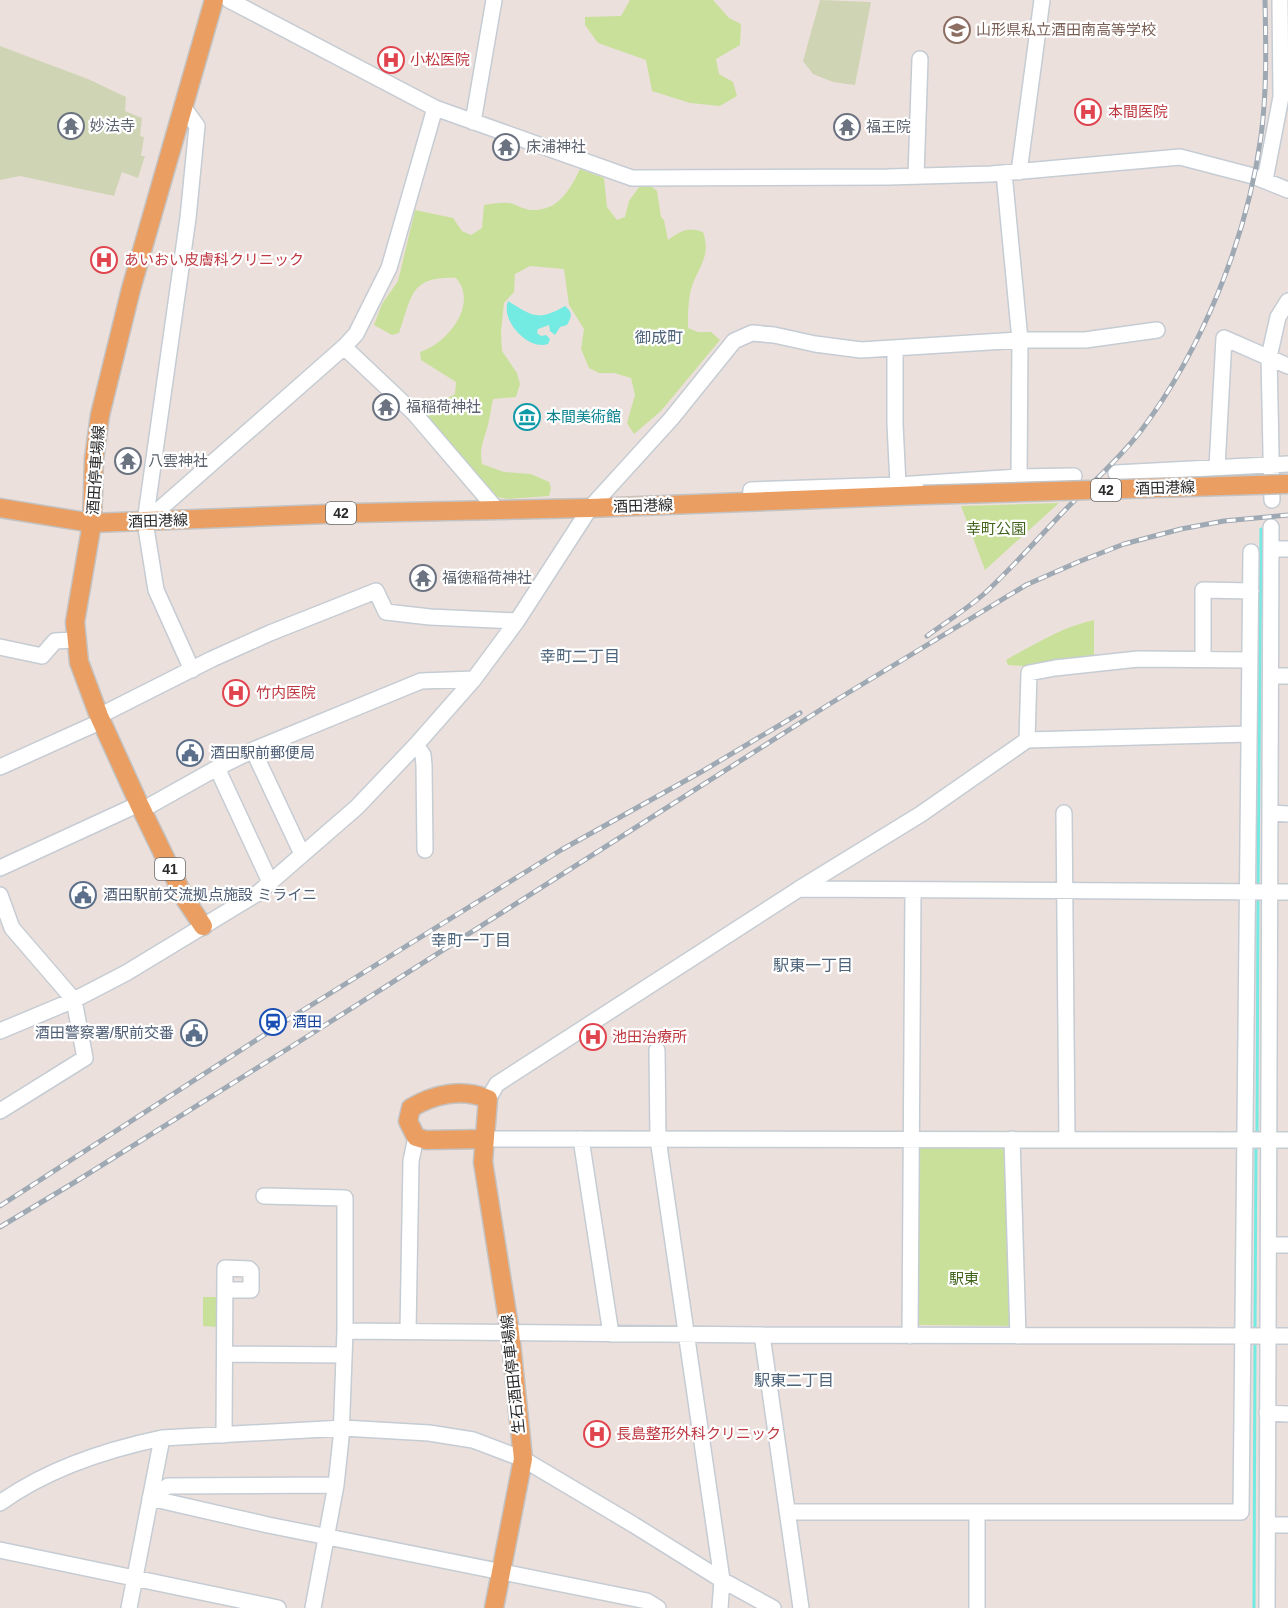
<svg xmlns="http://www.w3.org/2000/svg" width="1288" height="1608" font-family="Helvetica,'Noto Sans JP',sans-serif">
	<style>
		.green { fill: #c9e09b }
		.cemetery { fill: #cfd5b4 }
		.water { fill: #73eae2 }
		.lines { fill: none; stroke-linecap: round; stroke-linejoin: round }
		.stream { stroke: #73eae2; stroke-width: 3 }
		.minor-casing { stroke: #c5ccd3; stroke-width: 18 }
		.major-casing { stroke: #c3c3c3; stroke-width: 21 }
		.minor { stroke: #fff; stroke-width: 15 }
		.major { stroke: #eb9e62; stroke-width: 18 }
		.rail-casing { stroke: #9fa9b4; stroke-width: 5 }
		.rail { stroke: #fff; stroke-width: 3; stroke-dasharray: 9; stroke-linecap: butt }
		.major-bridge-casing { stroke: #c3c3c3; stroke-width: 21; stroke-linecap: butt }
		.major-bridge { stroke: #eb9e62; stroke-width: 18 }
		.labels { text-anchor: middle; stroke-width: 4.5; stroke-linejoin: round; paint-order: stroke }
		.shield { fill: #fff; stroke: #6a6a6a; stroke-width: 1.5 }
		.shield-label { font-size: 14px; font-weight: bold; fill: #2a2a2a }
		.education-label { font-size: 15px; fill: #785e54; stroke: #fff; text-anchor: start }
		.health-label { font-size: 15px; fill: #be3a42; stroke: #fff; text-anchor: start }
		.worship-label { font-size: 15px; fill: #5b616d; stroke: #fff; text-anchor: start }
		.culture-label { font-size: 15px; fill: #0d838f; stroke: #fff; text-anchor: start }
		.street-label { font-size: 15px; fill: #2a2a2a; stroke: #fff }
		.park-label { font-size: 15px; fill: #43641d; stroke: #fff }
		.service-label { font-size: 15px; fill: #4e5e75; stroke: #fff; text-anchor: start }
		.transit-label { font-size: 15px; fill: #164399; stroke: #fff; text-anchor: start }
		.neighbourhood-label { font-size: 16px; fill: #4c6379; stroke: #fff }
	</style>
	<rect width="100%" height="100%" fill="#ece0dc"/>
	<path class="green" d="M630 0H713L729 18 741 24 740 45 716 59 719 74 733 82 737 96 720 106 690 103 652 91 646 60 598 43 585 25V17L621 16Z
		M580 169 604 178 607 207 617 220 625 217 629 201 639 187H652L657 191 661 217 664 220 668 240C680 231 688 226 703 232 711 256 700 264 692 286 688 299 688 314 688 328L698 332H711L720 340 661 411 634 434 627 423 635 395 631 378 614 373H599L589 368 581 349 584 329 569 305 564 269 530 266 515 274 514 292 504 303 501 332 502 351 517 373 520 384 516 397 493 399C491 408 490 417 488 425 484 440 479 448 482 464L504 472 531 474 549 482 551 488 549 496 508 499 496 497 421 414 455 394 456 382 421 360 420 352C447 344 479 304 456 278 410 276 412 296 399 333L392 335 374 325 382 304 398 281 415 210 453 218 462 231 471 235 482 228 484 205C492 204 501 202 509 203 516 204 524 210 532 210 558 211 570 190 580 169Z
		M1059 503 985 570 961 506Z
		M1094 620V661L1024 668 1023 666 1008 665 1006 660C1035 644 1062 627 1094 620Z
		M1005 1145 1011 1326 918 1325V1148Z
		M203 1297H218L217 1327 203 1326Z"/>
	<path class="cemetery" d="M820 0 871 2 855 85 833 82 813 74 803 61Z
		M0 46 88 79 126 97 125 111 142 118 140 136 144 137 141 156H145L138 178 122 172 114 196 20 176 0 180Z"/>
	<path class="water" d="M508 301C533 317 539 321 565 306 573 313 572 316 567 325L560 327 555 335 550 331 549 325 538 329 537 333 541 336 546 335 550 339 548 344C530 351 500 322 508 301Z"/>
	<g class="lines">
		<path class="stream" d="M1258 887 1261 529
			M1257 1136 1258 897
			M1255 1331 1256 1146
			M1254 1608 1255 1341"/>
		<defs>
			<path id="minor" d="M229 0 435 108 632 178 888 177 991 174 1180 157 1253 176 1288 190
				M184 108 197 126 188 218 145 522 156 590 192 670
				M473 122 494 0
				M1019 172 1042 0
				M1004 173 1020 340 1019 477
				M916 176 920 59
				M1265 180 1281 97 1280 0
				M344 347 414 413 497 510
				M895 348V424L898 485
				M1217 467 1224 338 1288 366
				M1116 473 1288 464
				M1272 500 1269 357 1278 317 1288 301
				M750 502 751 490 898 485 1019 477 1074 476
				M145 522 344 347 356 334 389 268 435 108
				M1271 549H1288
				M0 647 42 656 55 641 75 640
				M1203 660V590L1251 591
				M1271 676H1288
				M99 716 212 659 270 633 376 591 386 612 430 617 517 621
				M1027 740 1029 673 1055 668 1138 659 1250 660
				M416 745 423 755 424 765 425 850
				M253 750 302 854
				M0 767 102 721
				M217 768 270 882
				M142 810 217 768 253 750 421 681 474 679
				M1064 813 1067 1139
				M1270 813 1288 814
				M0 868 139 804
				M799 889 1288 892
				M0 895 12 928 74 1000 85 1058 0 1111
				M0 1031 74 1000 126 973 258 893 357 807 416 745 474 679 517 621 590 508 671 419 734 341 752 333 774 335 815 344 861 350 1020 340H1085L1157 330
				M657 1050 658 1139 722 1580 720 1608
				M488 1099 497 1084 799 889 921 814 1027 740 1249 734
				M485 1139 1288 1140
				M581 1139 611 1334
				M1012 1139 1018 1336
				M264 1196 345 1198V1331
				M1268 1245H1288
				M408 1331 411 1161 416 1137
				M762 1335 801 1608
				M910 1336 913 890
				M225 1354 344 1355
				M1267 1413 1288 1414
				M224 1435 225 1268 249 1269 251 1271V1290H230L225 1294
				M336 1485 168 1486 150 1498 268 1525 647 1601 658 1608
				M0 1503C47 1469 105 1450 162 1438L343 1428 429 1433 473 1440 523 1459 634 1525 722 1580 773 1608
				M787 1512H1241L1251 552
				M1267 1525H1288
				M0 1550 278 1608
				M129 1608 162 1438
				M313 1608 336 1485 341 1438 345 1331 762 1335 1288 1336
				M977 1608V1512
				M1267 1608 1271 527"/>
			<path id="major" d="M0 508 92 523 354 513 590 508 923 495
				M203 926 185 899 139 804 99 716 79 662 75 622 92 523 94 459 100 415 131 289 214 0
				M485 1139 426 1140 416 1137 408 1121 411 1108C434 1094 462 1088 488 1099L483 1162 510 1333 523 1459 494 1608"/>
		</defs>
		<use href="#minor" class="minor-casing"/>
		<use href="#major" class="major-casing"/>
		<use href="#minor" class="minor"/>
		<use href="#major" class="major"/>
		<defs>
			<path id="rail" d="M927 636C946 622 967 609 985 593 1014 566 1040 536 1067 508 1091 484 1119 459 1140 432 1202 350 1247 239 1261 136 1267 91 1266 46 1265 0
				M0 1206 292 1017 561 850 701 772 800 713
				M0 1227 75 1182 297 1043 828 705 1026 585 1078 562 1124 544 1181 529 1224 521 1288 515"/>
		</defs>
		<use href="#rail" class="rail-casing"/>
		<use href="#rail" class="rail"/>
		<defs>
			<path id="major-bridge" d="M923 495 1288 484"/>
		</defs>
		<use href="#major-bridge" class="major-bridge-casing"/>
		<use href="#major-bridge" class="major-bridge"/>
	</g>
	<defs>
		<symbol id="school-ring" viewBox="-11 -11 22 22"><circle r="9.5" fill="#fff" stroke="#8d6e63" stroke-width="1.5"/><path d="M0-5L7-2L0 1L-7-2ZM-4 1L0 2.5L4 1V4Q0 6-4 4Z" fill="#8d6e63"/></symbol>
		<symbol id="hospital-ring" viewBox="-11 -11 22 22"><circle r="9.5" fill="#fff" stroke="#e0444e" stroke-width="1.5"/><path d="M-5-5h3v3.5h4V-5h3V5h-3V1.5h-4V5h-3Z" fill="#e0444e"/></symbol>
		<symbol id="temple-ring" viewBox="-11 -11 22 22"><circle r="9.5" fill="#fff" stroke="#6b7280" stroke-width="1.5"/><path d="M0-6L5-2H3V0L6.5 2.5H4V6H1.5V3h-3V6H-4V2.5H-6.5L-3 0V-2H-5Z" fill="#6b7280"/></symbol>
		<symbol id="museum-ring" viewBox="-11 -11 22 22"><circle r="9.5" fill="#fff" stroke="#0f9aa8" stroke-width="1.5"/><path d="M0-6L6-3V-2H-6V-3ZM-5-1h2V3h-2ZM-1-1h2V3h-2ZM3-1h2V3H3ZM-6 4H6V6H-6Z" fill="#0f9aa8"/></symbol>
		<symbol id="civic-ring" viewBox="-11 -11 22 22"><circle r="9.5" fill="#fff" stroke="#5c6f8a" stroke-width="1.5"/><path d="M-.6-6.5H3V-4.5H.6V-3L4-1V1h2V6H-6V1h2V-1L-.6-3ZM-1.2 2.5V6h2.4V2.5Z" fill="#5c6f8a"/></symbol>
		<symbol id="station-ring" viewBox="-11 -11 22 22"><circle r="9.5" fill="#fff" stroke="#1a4fb4" stroke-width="1.5"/><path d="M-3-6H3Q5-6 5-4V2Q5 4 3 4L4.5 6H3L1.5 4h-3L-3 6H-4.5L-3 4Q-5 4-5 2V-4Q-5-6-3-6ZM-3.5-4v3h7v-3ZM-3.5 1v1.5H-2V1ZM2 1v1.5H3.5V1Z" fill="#1a4fb4"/></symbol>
	</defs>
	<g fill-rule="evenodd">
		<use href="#school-ring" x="942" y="15" width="30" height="30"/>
		<use href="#hospital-ring" x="376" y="45" width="30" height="30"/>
		<use href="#hospital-ring" x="1073" y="97" width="30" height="30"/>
		<use href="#temple-ring" x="56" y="111" width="30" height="30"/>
		<use href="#temple-ring" x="832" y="112" width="30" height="30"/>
		<use href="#temple-ring" x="491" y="132" width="30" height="30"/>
		<use href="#hospital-ring" x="89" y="245" width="30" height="30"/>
		<use href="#temple-ring" x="371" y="392" width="30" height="30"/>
		<use href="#museum-ring" x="512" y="402" width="30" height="30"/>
		<use href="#temple-ring" x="113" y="446" width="30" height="30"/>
		<use href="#temple-ring" x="408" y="563" width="30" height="30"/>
		<use href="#hospital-ring" x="221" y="678" width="30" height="30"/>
		<use href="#civic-ring" x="175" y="738" width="30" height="30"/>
		<use href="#civic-ring" x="68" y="880" width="30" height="30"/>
		<use href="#station-ring" x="258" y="1007" width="30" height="30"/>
		<use href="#civic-ring" x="179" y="1018" width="30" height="30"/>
		<use href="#hospital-ring" x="578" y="1022" width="30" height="30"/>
		<use href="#hospital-ring" x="582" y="1419" width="30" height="30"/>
	</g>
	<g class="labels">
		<g class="shield">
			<rect x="1091" y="479" width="30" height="22" rx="4.5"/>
			<rect x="326" y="502" width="30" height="22" rx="4.5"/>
			<rect x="155" y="858" width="30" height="22" rx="4.5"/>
		</g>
		<g class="shield-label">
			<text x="1106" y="495">42</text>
			<text x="341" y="518">42</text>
			<text x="170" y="874">41</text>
		</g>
		<g class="education-label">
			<text x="976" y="35">山形県私立酒田南高等学校</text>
		</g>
		<g class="health-label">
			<text x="410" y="65">小松医院</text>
			<text x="1108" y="117">本間医院</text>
			<text x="124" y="265">あいおい皮膚科クリニック</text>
			<text x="256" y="698">竹内医院</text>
			<text x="612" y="1042">池田治療所</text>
			<text x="616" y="1439">長島整形外科クリニック</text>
		</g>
		<g class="worship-label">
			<text x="90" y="131">妙法寺</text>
			<text x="866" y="132">福王院</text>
			<text x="526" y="152">床浦神社</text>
			<text x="406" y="412">福稲荷神社</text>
			<text x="148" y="466">八雲神社</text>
			<text x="442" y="583">福徳稲荷神社</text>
		</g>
		<g class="culture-label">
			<text x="546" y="422">本間美術館</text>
		</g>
		<g class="street-label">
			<text transform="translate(96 470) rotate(-86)" y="5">酒田停車場線</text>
			<text transform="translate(1165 488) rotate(-2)" y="5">酒田港線</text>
			<text transform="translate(643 506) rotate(-2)" y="5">酒田港線</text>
			<text transform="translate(158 521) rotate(-2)" y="5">酒田港線</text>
			<text transform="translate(513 1374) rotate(-96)" y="5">生石酒田停車場線</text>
		</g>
		<g class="park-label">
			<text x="996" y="534">幸町公園</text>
			<text x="964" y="1284">駅東</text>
		</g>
		<g class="service-label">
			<text x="210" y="758">酒田駅前郵便局</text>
			<text x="103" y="900">酒田駅前交流拠点施設 ミライニ</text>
			<text x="174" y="1038" text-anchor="end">酒田警察署/駅前交番</text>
		</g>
		<g class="transit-label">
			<text x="292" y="1027">酒田</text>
		</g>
		<g class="neighbourhood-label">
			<text x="659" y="343">御成町</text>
			<text x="580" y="662">幸町二丁目</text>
			<text x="471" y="946">幸町一丁目</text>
			<text x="813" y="971">駅東一丁目</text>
			<text x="794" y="1386">駅東二丁目</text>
		</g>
	</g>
</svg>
